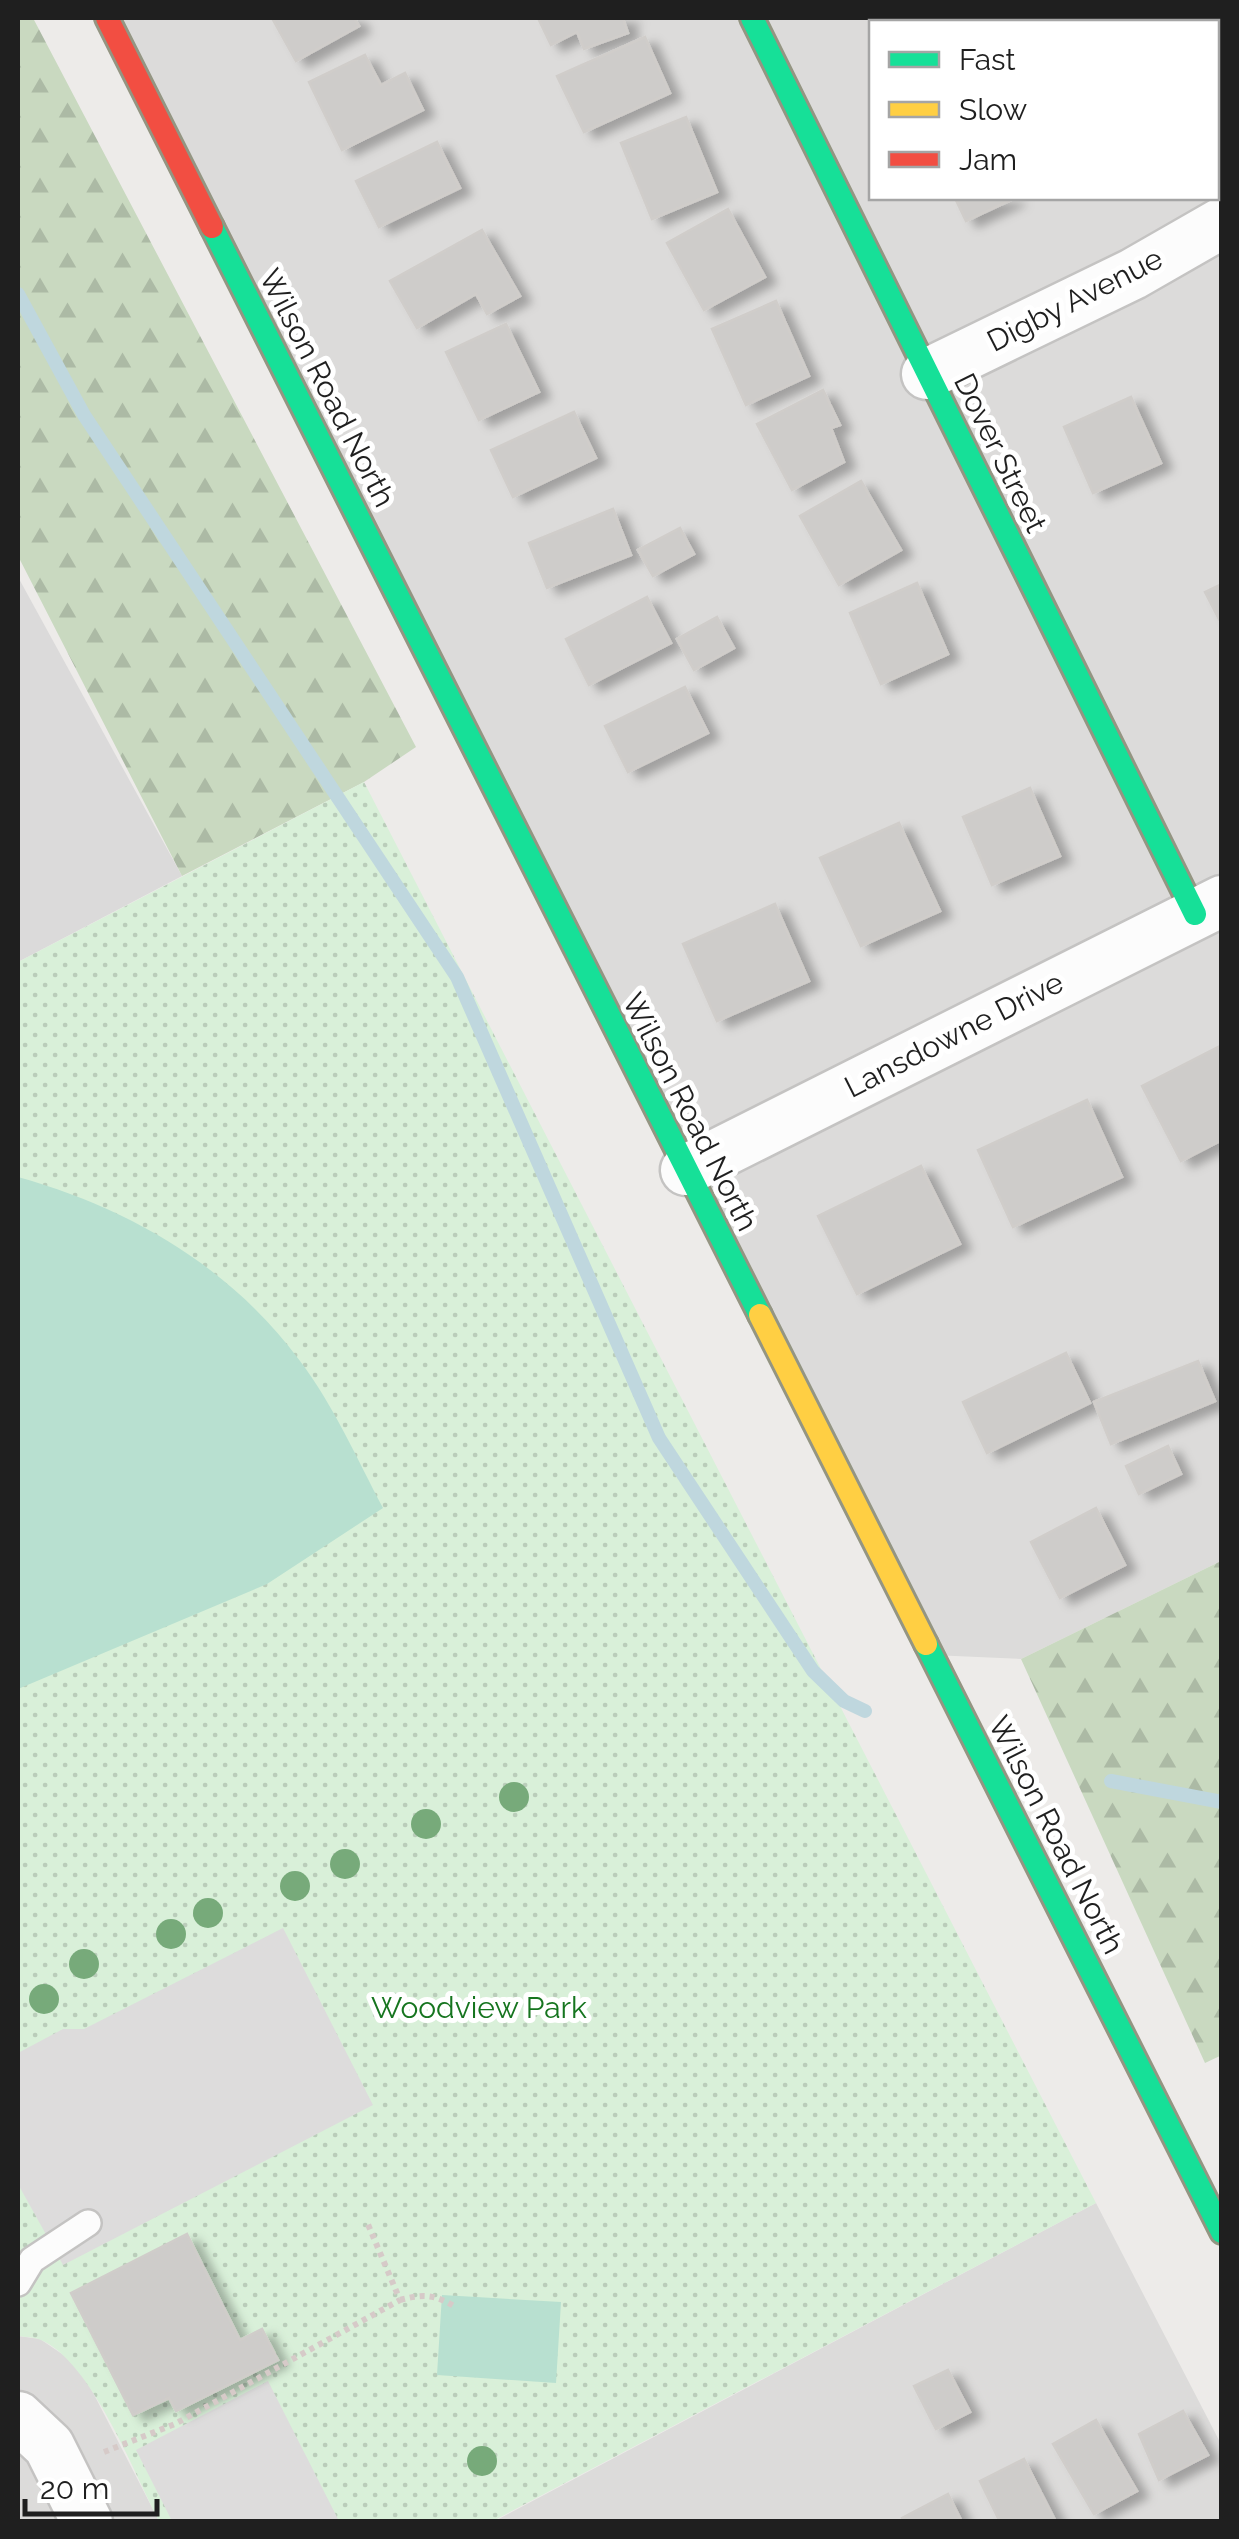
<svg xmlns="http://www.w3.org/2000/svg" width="1239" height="2539" font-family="Raleway,sans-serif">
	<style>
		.residential { fill: #dcdbda; fill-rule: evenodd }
		.religious { fill: #dbdada }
		.forest { fill: url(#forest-firs) }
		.park { fill: url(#park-dots) }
		.pitch { fill: #b8e0d0 }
		.parking { fill: #dddcdc }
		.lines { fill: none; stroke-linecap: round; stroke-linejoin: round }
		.stream { stroke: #bfd7de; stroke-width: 14 }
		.building { fill: #ceccca; stroke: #d0cdca; stroke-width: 2.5; filter: url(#shadow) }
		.lane-casing { stroke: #c4c3c2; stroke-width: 30 }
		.street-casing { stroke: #c4c3c2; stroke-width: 55 }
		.fast-casing { stroke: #949582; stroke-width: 28 }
		.slow-casing { stroke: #949582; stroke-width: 28 }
		.jam-casing { stroke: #949582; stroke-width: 28 }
		.path { stroke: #d6cac8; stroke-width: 6; stroke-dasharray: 5 5; stroke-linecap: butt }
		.lane { stroke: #fcfcfc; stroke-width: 25 }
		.street { stroke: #fcfcfc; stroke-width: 50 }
		.fast { stroke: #16e098; stroke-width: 22 }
		.slow { stroke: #ffcf43; stroke-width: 22 }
		.jam { stroke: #f24e42; stroke-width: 22 }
		.tree { fill: #77aa7a }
		.labels { text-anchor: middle; stroke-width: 10; stroke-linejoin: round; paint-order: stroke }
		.street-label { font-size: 30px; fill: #1f1f1f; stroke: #fff }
		.park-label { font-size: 30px; fill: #16751f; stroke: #fff }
	</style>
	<defs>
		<pattern id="forest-firs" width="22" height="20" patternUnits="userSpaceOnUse" patternTransform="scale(2.5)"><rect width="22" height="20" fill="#c9d9c0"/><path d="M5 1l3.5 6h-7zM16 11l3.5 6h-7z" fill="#acbaa5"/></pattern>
		<pattern id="park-dots" width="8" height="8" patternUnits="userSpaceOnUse" patternTransform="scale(2.5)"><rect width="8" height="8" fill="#d9f0d9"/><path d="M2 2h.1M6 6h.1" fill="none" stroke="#bacdba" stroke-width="1.8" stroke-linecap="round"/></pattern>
		<filter id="shadow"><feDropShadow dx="11" dy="6" stdDeviation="5" flood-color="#0004"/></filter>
	</defs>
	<rect width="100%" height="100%" fill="#edebe9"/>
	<path class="residential" d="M107 18H1221V1561L1021 1659 932 1655ZM872 22H1216V198H872Z
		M1096 2203 1221 2444V2521L493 2522Z
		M18 2336 40 2339 65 2356 85 2377 159 2521 18 2522Z"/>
	<path class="religious" d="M18 577 182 876 18 962Z"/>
	<path class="forest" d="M18 18H33L416 747 364 782 182 876 18 556Z
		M1221 1561 1222 2055 1205 2063 1021 1659Z"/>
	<path class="park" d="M364 782 1096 2203 493 2521H159C134 2473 91 2361 41 2340 34 2337 25 2337 18 2336V962Z"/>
	<path class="pitch" d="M18 1177C129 1208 231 1267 300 1361 334 1406 357 1459 383 1508L267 1584 18 1689Z
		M442 2295 561 2302 556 2383 437 2375Z"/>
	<path class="parking" d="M283 1928 373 2105 63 2265 18 2184V2053L63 2029H84Z
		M268 2381 339 2521H172L136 2450Z"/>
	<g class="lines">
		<path class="stream" d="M18 294 84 415 457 977 659 1438 813 1671 844 1701 865 1711
			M1111 1781 1222 1802"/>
	</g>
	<path class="building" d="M272 18H354L359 26 296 61Z
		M538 18H631L623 19 628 33 584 49 577 32 551 45Z
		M870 18H978V19L971 22H873Z
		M1213 18H1222L1220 98 1216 90V22H1203Z
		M645 37 670 93 584 132 557 76Z
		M365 55 381 85 405 73 423 110 342 150 309 82Z
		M686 117 717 192 652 219 621 143Z
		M437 142 460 188 379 227 356 181Z
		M955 198H1015L966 221Z
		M728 209 765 277 704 310 667 243Z
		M482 230 520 296 487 314 476 294 417 328 390 281Z
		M776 301 809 376 746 405 712 329Z
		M506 324 539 392 479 420 446 352Z
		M823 390 840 425 831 428 844 462 792 490 757 424Z
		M1131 397 1161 463 1093 493 1064 427Z
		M574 412 596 458 513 497 491 450Z
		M861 481 901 550 839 585 800 516Z
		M613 509 631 555 547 588 529 543Z
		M680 528 694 554 653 576 638 550Z
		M917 583 948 654 881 684 850 613Z
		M1222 584V625L1205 592Z
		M647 597 671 643 589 685 566 639Z
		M717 617 734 648 694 670 677 639Z
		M685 687 708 733 628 772 605 726Z
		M1030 788 1060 856 992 885 963 817Z
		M899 823 940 911 861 946 820 858Z
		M775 904 809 981 717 1021 683 944Z
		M1222 1045V1140L1181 1161 1142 1086Z
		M1087 1100 1122 1177 1013 1227 978 1150Z
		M921 1166 960 1244 857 1294 818 1216Z
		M1066 1353 1090 1403 987 1453 963 1402Z
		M1198 1361 1215 1401 1111 1444 1094 1402Z
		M1168 1446 1181 1474 1139 1494 1126 1466Z
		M1096 1508 1125 1565 1060 1598 1031 1542Z
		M187 2234 240 2340 262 2329 278 2360 176 2411 169 2398 133 2415 71 2293Z
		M948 2370 970 2412 936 2429 914 2386Z
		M1183 2411 1208 2455 1159 2480 1139 2434Z
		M1096 2420 1137 2491 1094 2514 1053 2444Z
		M1024 2459 1056 2522H1000L980 2481Z
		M948 2494 962 2522H904L902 2518Z"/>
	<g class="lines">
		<defs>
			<path id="lane" d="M18 2283 32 2260 88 2223"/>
			<path id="street" d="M927 374 1133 274 1222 223
				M686 1170 1222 901
				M18 2417 49 2446 87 2522"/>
			<path id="fast" d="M752 18 1195 914
				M212 227 760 1315
				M926 1644 1222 2232"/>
			<path id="slow" d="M760 1315 926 1644"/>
			<path id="jam" d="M107 18 212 227"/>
		</defs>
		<use href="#lane" class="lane-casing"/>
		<use href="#street" class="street-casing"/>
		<use href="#fast" class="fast-casing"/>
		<use href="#slow" class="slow-casing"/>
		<use href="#jam" class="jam-casing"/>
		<path class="path" d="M400 2300C422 2294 434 2294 454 2306
			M104 2452 175 2424 400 2300 367 2222"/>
		<use href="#lane" class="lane"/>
		<use href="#street" class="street"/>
		<use href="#fast" class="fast"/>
		<use href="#slow" class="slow"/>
		<use href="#jam" class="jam"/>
	</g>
	<g class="tree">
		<circle cx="514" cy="1797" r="15"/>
		<circle cx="426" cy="1824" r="15"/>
		<circle cx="345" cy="1864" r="15"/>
		<circle cx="295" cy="1886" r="15"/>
		<circle cx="208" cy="1913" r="15"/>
		<circle cx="171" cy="1934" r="15"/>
		<circle cx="84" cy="1964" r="15"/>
		<circle cx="44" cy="1999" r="15"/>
		<circle cx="482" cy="2461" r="15"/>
	</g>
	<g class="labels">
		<g class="street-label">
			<text transform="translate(1075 300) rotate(-27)" y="10">Digby Avenue</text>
			<text transform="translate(327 388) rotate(63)" y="10">Wilson Road North</text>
			<text transform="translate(1000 453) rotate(64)" y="10">Dover Street</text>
			<text transform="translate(954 1035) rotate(-27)" y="10">Lansdowne Drive</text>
			<text transform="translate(690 1112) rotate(63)" y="10">Wilson Road North</text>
			<text transform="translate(1056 1835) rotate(63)" y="10">Wilson Road North</text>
		</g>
		<g class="park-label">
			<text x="479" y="2018">Woodview Park</text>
		</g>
	</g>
	<rect width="1239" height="2539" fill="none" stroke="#1f1f1f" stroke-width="40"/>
	<rect x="869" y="20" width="350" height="180" fill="#ffffff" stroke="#a5a5a5" stroke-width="2.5"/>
	<rect x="889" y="52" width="50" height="15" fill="#16e098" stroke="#a5a5a5" stroke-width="2.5"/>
	<text x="959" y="70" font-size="30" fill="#1f1f1f">Fast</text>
	<rect x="889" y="102" width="50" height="15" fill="#ffcf43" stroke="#a5a5a5" stroke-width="2.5"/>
	<text x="959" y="120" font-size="30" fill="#1f1f1f">Slow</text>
	<rect x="889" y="152" width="50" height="15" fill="#f24e42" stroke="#a5a5a5" stroke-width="2.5"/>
	<text x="959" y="170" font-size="30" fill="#1f1f1f">Jam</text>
	<path d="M25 2499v15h132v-15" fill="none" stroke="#1f1f1f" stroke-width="5"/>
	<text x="40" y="2499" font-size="30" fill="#1f1f1f" stroke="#ffffff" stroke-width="8" paint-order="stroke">20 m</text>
</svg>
